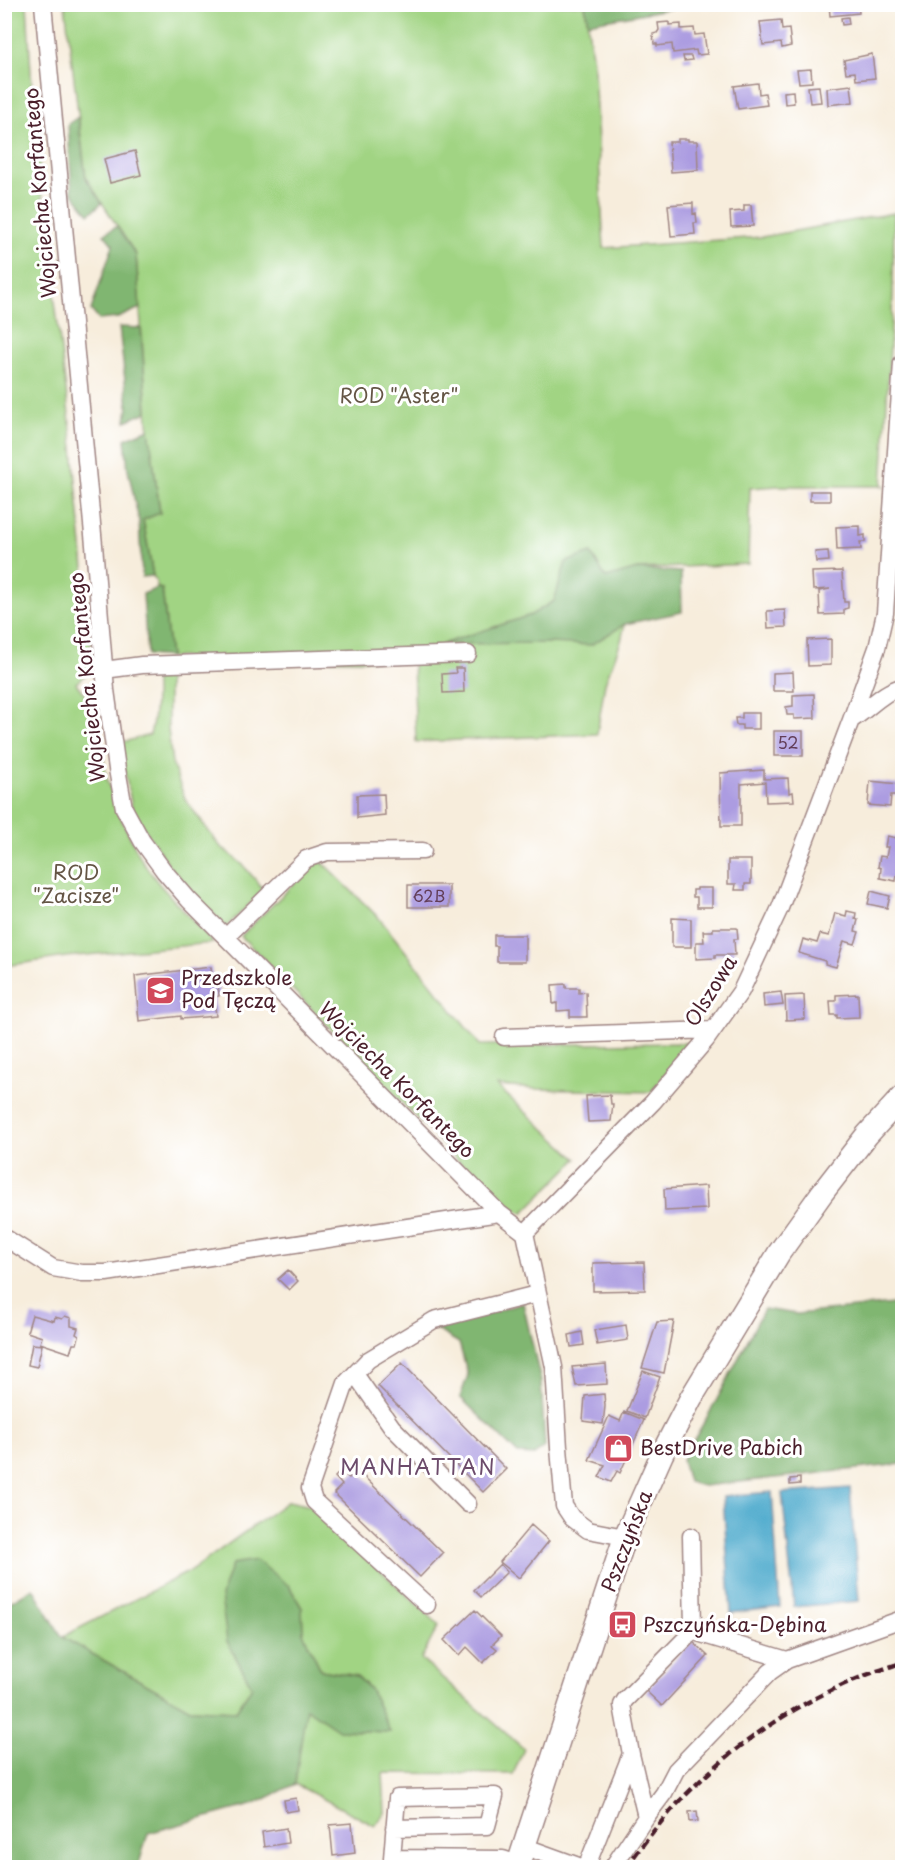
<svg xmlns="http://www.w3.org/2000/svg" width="907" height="1872" font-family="'Playpen Sans',sans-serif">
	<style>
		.green { fill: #a1d483; stroke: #767a57; stroke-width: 1.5 }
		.forest { fill: #80b671; stroke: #656a4e; stroke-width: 1.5 }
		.water { fill: #4fabcd; stroke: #4c657c; stroke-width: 1.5 }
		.building { fill: #ac9ce1 }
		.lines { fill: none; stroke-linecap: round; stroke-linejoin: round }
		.minor-casing { stroke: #a08684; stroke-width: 19 }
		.major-casing { stroke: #a08684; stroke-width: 25 }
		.minor { stroke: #fff; stroke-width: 16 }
		.major { stroke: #fff; stroke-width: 22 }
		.rail { stroke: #4a1f2b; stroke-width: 4.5; stroke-dasharray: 9 4.5; stroke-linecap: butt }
		.labels { text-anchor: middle; stroke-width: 6; stroke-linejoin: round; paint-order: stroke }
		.number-label { font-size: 16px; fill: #623e58 }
		.street-label { font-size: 20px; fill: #4a1f2b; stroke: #fff }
		.park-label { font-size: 20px; fill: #645545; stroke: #fff }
		.poi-label { font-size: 20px; fill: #4a1f2b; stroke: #fff; text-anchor: start }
		.neighbourhood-label { font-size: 21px; letter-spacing: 1.5px; fill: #6c4b6b; stroke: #fff }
	</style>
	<rect width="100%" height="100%" fill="#fff"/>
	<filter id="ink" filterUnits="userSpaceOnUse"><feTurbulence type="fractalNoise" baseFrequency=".0167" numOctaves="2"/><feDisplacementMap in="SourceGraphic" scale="12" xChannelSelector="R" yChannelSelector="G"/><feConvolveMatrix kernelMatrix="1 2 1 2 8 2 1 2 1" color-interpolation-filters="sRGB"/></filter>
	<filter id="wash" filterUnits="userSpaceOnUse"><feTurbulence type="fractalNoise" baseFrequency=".008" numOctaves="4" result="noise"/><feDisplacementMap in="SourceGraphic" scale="24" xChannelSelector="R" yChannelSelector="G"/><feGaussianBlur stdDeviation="1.35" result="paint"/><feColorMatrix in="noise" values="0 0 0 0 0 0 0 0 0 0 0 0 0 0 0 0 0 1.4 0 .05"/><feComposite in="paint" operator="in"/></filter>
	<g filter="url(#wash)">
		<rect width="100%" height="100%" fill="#f7eddc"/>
		<path class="green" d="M27 4 33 106 46 229 73 447 93 669 76 683 95 708 107 780 124 825 135 847 144 864 160 885 213 943 66 957 5 966 4 5Z
			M65 5H585L594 71 604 248 762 237 894 213 893 296 882 486H887H778L750 488 748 564 637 569 621 641 605 683 597 734 416 742 413 661 170 657 162 589 157 588 156 581 153 576 143 519 160 512 148 422 136 255 86 178Z
			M154 669 168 675V729L172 763 185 799 218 844 243 865 264 890 226 927 171 868 133 812 119 743 150 735C156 713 156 692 154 669Z
			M322 862 379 918 480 1045 690 1043 651 1092 535 1089 497 1086 577 1159 523 1213 498 1202 241 936 314 864Z
			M288 1501 311 1506 439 1625 421 1659 524 1749 513 1774 383 1773 385 1813 375 1826 295 1784 305 1707 340 1730 390 1732 370 1689 357 1676 321 1670 303 1633 302 1608 289 1586 227 1641 252 1687 236 1711 190 1709 62 1637 192 1570Z"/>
		<path class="forest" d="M585 4H690V5L588 23Z
			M78 117 86 178 102 203 89 214 72 192 68 124Z
			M117 226 136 255 140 308 118 318 99 320 91 310 113 245 104 234Z
			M119 327 141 328 147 412 126 421 128 407Z
			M149 429 160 513 143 520 153 576 142 577 139 521 128 470 125 439Z
			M591 553 606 578 637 569 681 572 682 612 625 624 591 645 550 643 442 644 531 615 554 601 566 562Z
			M157 588 162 589 170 657 147 655 143 594Z
			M523 1303 541 1382 545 1447 534 1455 518 1454 460 1397 468 1375 459 1343 435 1329Z
			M902 1303V1464L703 1486 688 1482 682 1460 713 1407 764 1309 797 1314Z
			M256 1560 289 1586 302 1608 303 1633 321 1670 357 1676 370 1689 390 1732 339 1730 306 1708 295 1784 255 1804 148 1833 138 1867H5V1605L33 1588 62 1637 190 1709 236 1711 252 1687 227 1641 221 1596 232 1564Z"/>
		<path class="water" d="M850 1488 859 1601 794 1607 782 1493Z
			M772 1492 780 1607 731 1613 723 1496Z"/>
		<g id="blocks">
			<path class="building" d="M829 4H858L859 13 830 16Z
				M848 17 849 24 842 25 841 18Z
				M781 20 782 30 789 29 791 46 782 48 781 43 763 45 760 22Z
				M669 22V25L681 24V29L694 28 695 35 704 34 707 54 697 55 696 50 673 53 672 44 657 46V44H654L653 34 657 33 659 30 658 23Z
				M872 54 875 78 856 80 855 72 846 73 844 60Z
				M683 56H691L692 60 684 61Z
				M811 69 812 82 799 83 797 70Z
				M758 83 759 94 765 93 767 105 738 109 734 86Z
				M851 85 853 102 828 105 827 88Z
				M819 86 821 102 810 103 808 87Z
				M793 91 794 103 785 104 784 92Z
				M678 139H688V141H697L698 170 671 172 669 142H678Z
				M135 151 141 175 110 183 104 159Z
				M693 203V214L696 213 697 223H694L695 234 671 236 668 205Z
				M744 205H751L753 226 731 227 730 212 744 211Z
				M810 491H830V501H810Z
				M860 526V536L865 535V542H860L861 549 837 550 836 527Z
				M828 551 829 561 816 562 815 552Z
				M842 571 844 602H848V608L844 609V614L820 615 819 591 830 589 813 590 812 572Z
				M785 610 786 627 768 628 767 611Z
				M831 639V665L808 666 807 640Z
				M455 668H463L464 692 443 693 442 674 456 673Z
				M793 672 794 691H773V673Z
				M814 694 815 718 794 719V715H787L786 707 793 706V695Z
				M742 713H759V729H742V725H736L735 718H742Z
				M774 731H803V756H774Z
				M764 770V779L788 778 789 793 793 792 794 801 766 802 765 782 741 784V826H721L720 773Z
				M870 781 898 784 897 795H891L890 807 868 805Z
				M384 794 385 815 357 818V795Z
				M887 836 902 839V859H900L899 866 902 867V876L897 875 896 881 880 878 881 868 878 867 880 856 886 857 888 847H885Z
				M728 860H751V884H745V890H735L736 884H728Z
				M408 885H449V907H408Z
				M697 888H712V907H697V897H693V890H697Z
				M871 891 890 896 887 908 868 904Z
				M847 911 856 913 855 919 858 920 855 931 859 932 855 944 844 941 836 967 825 964V961L799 953 803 939 817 943 820 934 829 936 835 913 846 916Z
				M672 918 691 919V947H672Z
				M713 928H737L738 939H734L735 955H715V958L696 959V942H704L703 931H713Z
				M494 935H525V962H497V946H494Z
				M211 967 213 986 218 985 219 996 214 997 216 1016 181 1019V1016L139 1021 135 976Z
				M566 984V988H579V993L586 992 587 1017H570V1010L557 1011V1003L553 1004 552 985Z
				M781 992 783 1005 764 1007 763 994Z
				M858 994 859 1017 837 1018V1015H831L830 1001H836V995Z
				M804 995 805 1019 786 1020 785 996Z
				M610 1095 611 1104H613L611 1121 588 1122 586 1096Z
				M706 1186 707 1209 665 1211 664 1189Z
				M644 1262 645 1290 593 1291V1263Z
				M288 1270 298 1281 289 1290 278 1279Z
				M32 1315 54 1321 55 1317 62 1319 65 1316 71 1318V1326L78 1328 76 1334 79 1336 77 1344H73L70 1353 40 1343 42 1337 27 1332Z
				M674 1321 664 1373 642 1368 657 1322Z
				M626 1325 628 1340 597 1345 594 1330Z
				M582 1332 584 1345 571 1347 569 1335Z
				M32 1344 42 1345 37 1367 28 1365Z
				M402 1363 506 1469 483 1492 378 1386Z
				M606 1364 607 1384 576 1386 572 1367Z
				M643 1371 660 1377 645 1418 627 1411Z
				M604 1394 605 1406 603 1424 583 1421 585 1396Z
				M624 1412 644 1420 620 1473 617 1471 611 1482 599 1477 605 1465 589 1460 609 1416 620 1421Z
				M357 1470 443 1553 420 1577 334 1493 342 1485 335 1477 341 1471 349 1478Z
				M800 1478V1484L790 1485V1479Z
				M531 1525 549 1541 519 1578 500 1562Z
				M500 1564 507 1572 481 1597 474 1590Z
				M475 1610 501 1636 492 1645 497 1649 483 1663 467 1647 459 1656 444 1640Z
				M692 1641 708 1656 662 1706 646 1691Z
				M296 1798 298 1810 286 1812 284 1800Z
				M697 1811 698 1821 690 1822 689 1812Z
				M352 1823 355 1853 333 1856 330 1825Z
				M286 1828 288 1843 264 1847 262 1832Z"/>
		</g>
	</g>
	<g filter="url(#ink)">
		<use href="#blocks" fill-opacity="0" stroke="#a08684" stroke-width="1.5"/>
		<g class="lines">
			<defs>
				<path id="minor" d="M43 4 94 545 106 690 117 769 124 808 142 841 164 871 189 900 499 1213 525 1233 554 1367 559 1448 564 1506 572 1518 588 1530 625 1537
					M104 670 142 665 468 654
					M851 720C869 709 883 691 902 687
					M226 937 306 859 327 852 423 851
					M504 1037 713 1030
					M525 1233 653 1102 706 1040 741 991 780 908 851 720 877 648 885 613 902 363
					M4 1237 53 1268 82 1273H106L499 1213
					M355 1374 392 1427 468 1504
					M427 1605 314 1501 310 1488 346 1383 368 1360 434 1320 537 1294
					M691 1631 787 1660
					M646 1817 664 1793 676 1770 770 1672 787 1660 902 1619
					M394 1828 487 1826 495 1796 397 1798 392 1858 503 1859 518 1864
					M523 1846 584 1868
					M586 1868 631 1754 622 1705 625 1700 686 1638 693 1627 691 1536
					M612 1868 646 1817 631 1754"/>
				<path id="major" d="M517 1868 625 1537 662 1454 691 1398 779 1253 822 1193 867 1135 902 1097"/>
			</defs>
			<use href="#minor" class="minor-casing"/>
			<use href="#major" class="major-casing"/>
			<use href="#minor" class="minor"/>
			<use href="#major" class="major"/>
			<path class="rail" d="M626 1868C692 1771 790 1696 902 1663"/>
		</g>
	</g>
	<defs>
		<symbol id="school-square" viewBox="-11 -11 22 22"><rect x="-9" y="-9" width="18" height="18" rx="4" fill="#d1495b" stroke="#fff"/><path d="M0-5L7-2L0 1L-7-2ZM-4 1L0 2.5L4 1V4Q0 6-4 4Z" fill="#fff"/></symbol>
		<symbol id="shop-square" viewBox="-11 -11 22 22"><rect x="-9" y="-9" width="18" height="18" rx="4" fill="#d1495b" stroke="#fff"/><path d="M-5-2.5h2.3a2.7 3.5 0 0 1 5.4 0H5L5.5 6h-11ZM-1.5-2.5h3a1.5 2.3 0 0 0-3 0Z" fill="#fff"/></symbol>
		<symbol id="bus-square" viewBox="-11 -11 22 22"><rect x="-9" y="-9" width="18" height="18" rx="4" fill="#d1495b" stroke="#fff"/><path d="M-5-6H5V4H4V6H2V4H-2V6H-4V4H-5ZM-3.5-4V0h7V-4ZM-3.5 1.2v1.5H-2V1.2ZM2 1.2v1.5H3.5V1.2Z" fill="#fff"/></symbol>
	</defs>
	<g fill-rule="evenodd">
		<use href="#school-square" x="144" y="974" width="33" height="33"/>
		<use href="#shop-square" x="602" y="1432" width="33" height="33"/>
		<use href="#bus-square" x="606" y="1608" width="33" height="33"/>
	</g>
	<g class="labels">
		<g class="number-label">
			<text x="788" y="749">52</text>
			<text x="429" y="902">62B</text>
		</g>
		<g class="street-label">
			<text transform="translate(40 193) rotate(-95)" y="7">Wojciecha Korfantego</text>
			<text transform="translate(87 677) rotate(-96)" y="7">Wojciecha Korfantego</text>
			<text transform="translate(711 991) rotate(-58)" y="7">Olszowa</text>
			<text transform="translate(397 1080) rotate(45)" y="7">Wojciecha Korfantego</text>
			<text transform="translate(627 1541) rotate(-69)" y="7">Pszczyńska</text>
		</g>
		<g class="park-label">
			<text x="399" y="403">ROD "Aster"</text>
			<text x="76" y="880">ROD<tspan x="76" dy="23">"Zacisze"</tspan></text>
		</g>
		<g class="poi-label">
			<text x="181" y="985">Przedszkole<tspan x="181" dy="23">Pod Tęczą</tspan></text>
			<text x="640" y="1455">BestDrive Pabich</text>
			<text x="643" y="1632">Pszczyńska-Dębina</text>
		</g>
		<g class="neighbourhood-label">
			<text x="418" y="1475">MANHATTAN</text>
		</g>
	</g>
	<rect width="907" height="1872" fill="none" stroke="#fff" stroke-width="24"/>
</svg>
